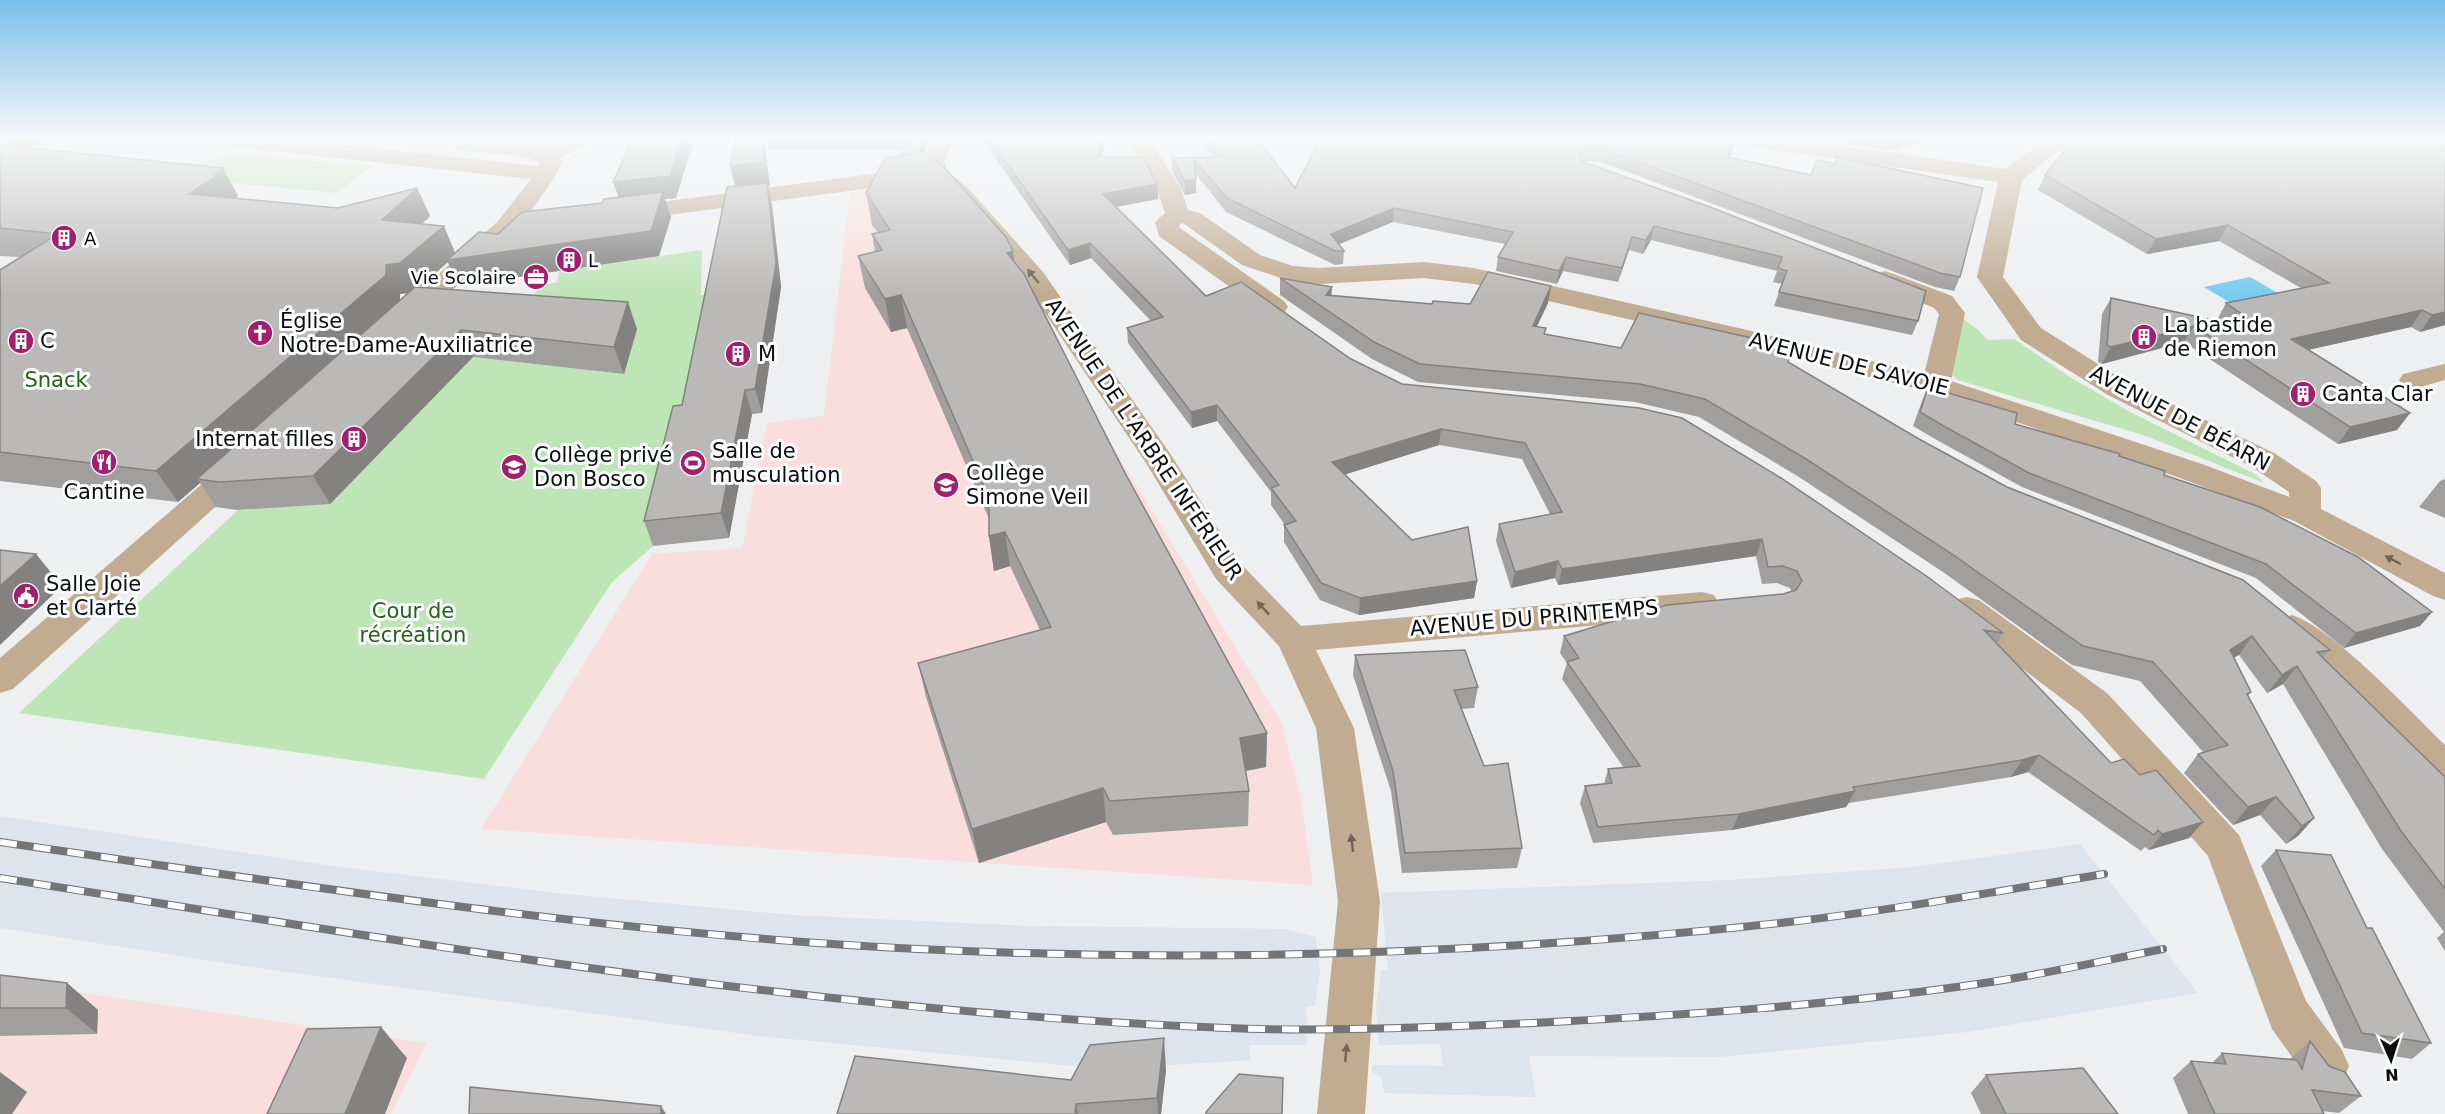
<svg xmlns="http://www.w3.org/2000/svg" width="2445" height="1114" font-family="'DejaVu Sans',sans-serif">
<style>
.built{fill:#dde4eb}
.education{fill:#f9dedb}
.green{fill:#bee5b6}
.water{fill:#79ccf0}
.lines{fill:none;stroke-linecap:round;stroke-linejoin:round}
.minor{fill:#c1ac92;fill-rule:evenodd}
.major{fill:#987342;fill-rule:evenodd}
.rail-casing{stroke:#737576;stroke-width:8}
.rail{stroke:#fbfcfe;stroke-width:6;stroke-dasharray:17;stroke-linecap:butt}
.wall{fill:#a19f9e;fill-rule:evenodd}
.shaded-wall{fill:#838281}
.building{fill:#bbb9b8;stroke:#838281;stroke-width:1.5}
.oneway{fill:#6f6456}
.labels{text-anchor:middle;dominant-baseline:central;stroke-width:6;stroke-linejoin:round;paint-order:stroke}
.far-poi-label{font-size:18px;fill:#0b0c0c;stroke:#fbfcfe;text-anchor:start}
.poi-label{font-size:21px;fill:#0b0c0c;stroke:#fbfcfe;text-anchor:start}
.street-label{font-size:21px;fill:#0b0c0c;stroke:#fbfcfe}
.park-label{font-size:21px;fill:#246216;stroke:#fbfcfe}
</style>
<rect width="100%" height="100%" fill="#edeff1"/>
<path class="built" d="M0,816L333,866L556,893L791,915L1031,926L1284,929L1316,937L1320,971L1315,1006L1306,1007L1307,1045H1249L1251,1060L1104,1069L759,1036L258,968L0,928Z
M2080,844L2198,993L1968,1032L1721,1057L1529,1056L1536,1097L1384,1093L1381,1077L1372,1072V1065L1443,1066L1440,1044L1379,1045L1376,1007L1381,970H1388L1381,893L1729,880L1914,867Z"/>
<path class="education" d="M921,182L1033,316L1282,724L1301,798L1313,885L481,829L652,554L742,548L767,423L824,416L850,192Z
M0,981L427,1043L391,1114H0Z"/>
<path class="green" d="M232,154H249L372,166L337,193L172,177L213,159Z
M702,250L701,295L716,294L653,546L612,582L484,779L19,713L238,510L330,503L473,357L624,374L531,297L545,284L556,283L560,271Z
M1963,319L1978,330L1988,340L2014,339L2070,377L2130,412L2257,475L2264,483L2146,436L1958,380L1952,375Z"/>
<path class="water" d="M2250,277L2283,296L2234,305L2204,287Z"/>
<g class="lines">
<path class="minor" d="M216,139H290L538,166V161L515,155L463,151L455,149L452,144L455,139C486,139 514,141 544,149L563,139H591L588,144L560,158L562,163C528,229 469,274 414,324L405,326L396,324L392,318L396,312L498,221L531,179L227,146L219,144Z
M933,139H955L944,160L946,170L967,187L1043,272L1171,455L1240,563L1301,626L1702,592L1714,595L1719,604L1714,613L1702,616L1316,650L1354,728L1380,901L1365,1114H1317L1338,901L1316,728L1279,646L1216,579L1146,463L1024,282L951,197L927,177L917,182L623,221L615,219L611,214L615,209L623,207L917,168L923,170L922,160Z
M1127,139H1149L1180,187L1188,210L1200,213L1260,255L1293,266L1319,268L1424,262L1474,268L1743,329L1924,374L1939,314L1934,308L1876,284L1872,279L1876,274L1885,271L1894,274L1952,296L1965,313L1951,381L2202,464L2289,497V492L2252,467L2108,395L2021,340L1977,277L1998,182L1747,146L1739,144L1736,139H1795L2006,169L2045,139H2087L2084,144L2060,149L2022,180L2003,277L2041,328L2128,383L2274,453L2316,481L2321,488V509L2445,573V600L2433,596L2294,521L2180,478L1926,391L1742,345L1474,284L1424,278L1319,284L1290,281L1242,265L1183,223L1179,225L1180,228L1284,301L1288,307L1284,313L1275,315L1266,313L1159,236L1155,222L1165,213L1156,187Z
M2445,364V380L2413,389L2403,386L2399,380L2403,374Z
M242,456L253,459L257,466L253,473L13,689L0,693V658L231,459Z
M1967,597L1979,600L2107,693L2239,835L2306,1001L2342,1050L2349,1066L2342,1082L2326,1088L2310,1082L2272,1029L2208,856L2081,713L1955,618L1950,609L1955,600Z
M2292,615C2333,628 2411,712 2445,745V784L2431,780L2331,679L2280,637L2275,628L2280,619Z"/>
<path class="major" d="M12,139H40L37,144L0,162V146Z"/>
<g class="rail-casing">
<path id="rail" d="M0,842C305,886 610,934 918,949C1209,963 1500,954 1789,922C1894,910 1999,891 2104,874
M0,878C407,942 814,1012 1227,1028C1329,1032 1431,1027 1533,1023C1686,1015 1839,1005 1991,982C2049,973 2106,960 2163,949"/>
</g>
<use href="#rail" class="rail"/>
</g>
<path class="wall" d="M640,139H694L676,198L665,199L671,217L659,256L458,286L448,262L420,287L637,329L624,374L473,357L330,504L237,510L216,507L200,483L178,502L0,481V270L20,257L0,256V145L223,168L238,196L235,198L338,208L417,188L430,216L422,224L456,253L498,234L619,198ZM408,293L400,300V294Z
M767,139H930L924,152L1014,261L1125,473L1267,733L1266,767L1245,771L1249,791L1248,826L1113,835L1106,822L979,863L926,697L918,663L1040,630L1010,566L994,571L989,536V519L907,328L891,332L865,288L858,256L875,252L872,234L878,233L872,225L866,193L901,155L904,150H769Z
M982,139H1106L1102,157L1157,184L1158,199L1116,207L1206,296L1351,359L1402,384L2003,633L1997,644L2111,763L2140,775L2203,822L2189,838L2149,850L2145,847L2141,851L2028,772L2011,777L1849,803L1846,807L1732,830L1593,843L1580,803L1585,786L1604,784L1608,769L1624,768L1562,679L1567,663L1560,653L1564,636L1783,594L1792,592L1790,588L1777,583L1762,584L1756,556L1558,585L1555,578L1511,588L1496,541L1499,524L1550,514L1522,459L1439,445L1345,474L1412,540L1477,581L1474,598L1359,615L1320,600L1284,542V525H1285L1271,505V492L1217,421L1192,428L1128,343L1127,328L1151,321L1091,258L1070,265Z
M1199,139H1257L1295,188L1320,139H1735L1729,157L1811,175L1835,163L1837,157L1960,277L1954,291L1935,287L1598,161H1582L1583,162L1918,321L1912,335L1774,306L1782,284L1773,282L1777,271L1651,240L1643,254L1629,250L1618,282L1563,271L1557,284L1496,271L1498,257L1505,244L1393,222L1339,244L1344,251L1343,264L1335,265L1226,212L1196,174V193L1185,195L1172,171V158L1213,157Z
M1835,139H1944L1886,150L1835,142Z
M2445,139V325L2420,332L2411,327L2308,350L2410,413L2397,430L2338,444L2184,342L2102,364L2098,362L2102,314L2111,298L2220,322L2217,320L2226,303L2301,288L2219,241L2147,254L2038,190L2045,175Z
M730,166L770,186L768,187L772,205L781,287L762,413L752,414L729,538L653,546L644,521L682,405L735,186Z
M1280,278L1332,287L1331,296L1432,304H1470L1551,286L1548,303L1537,326L1544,334L1621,348L1788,362L1919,439L2007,487L2330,650L2323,658L2445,777V951L2437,938L2444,932L2382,849L2283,684L2267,693L2239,655L2234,657L2251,692L2248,696L2314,818L2298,836L2286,844L2260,815L2233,825L2184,773L2198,754L2204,753L2140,681L2072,665L1943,572L1799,477L1699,417L1635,402L1418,382L1372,359L1280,295Z
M1928,387L2015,424L2119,456L2164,475L2432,612L2420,626L2344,648L2256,578L2022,487L1935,439L1913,426L1922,401Z
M2445,479V518L2419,507L2440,481Z
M1355,655L1478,687L1474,708L1461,709L1484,766L1522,848L1517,868L1402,873L1391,791L1353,675Z
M2276,850L2367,928L2431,1043L2412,1059L2344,1048L2261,866Z
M0,975L67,983L98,1010L97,1034L0,1036Z
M2310,1041L2329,1066L2361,1096L2339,1113L2322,1111L2324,1114H2188L2173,1078L2191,1061L2212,1063L2222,1053L2290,1059Z
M1166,1070L1161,1114H837L1071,1080Z
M1986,1075L2118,1114H1981L1971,1093Z"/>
<path class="shaded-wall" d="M0,139H7L0,143Z
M681,139H694L676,198L665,199L671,217L659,256L458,286L448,262L414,292L400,294V305L197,479L200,483L178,502L156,471L386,265L444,226L456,255L621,204L613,182Z
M761,139H764L770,186L768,187L772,205L781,287L762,413L755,389L737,190L730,166Z
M903,139H910L904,150Z
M924,139H930L920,159L919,150Z
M1102,139H1106L1098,172L1097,157Z
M1890,139H1944L1886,150Z
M1734,141L1731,154L1724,170L1727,157Z
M1584,148L1581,161L1579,154Z
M223,168L238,196L233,200L189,194L214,174Z
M1196,179V193L1185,195V181Z
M1157,184L1158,199L1104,209L1103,194Z
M417,188L430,216L395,249L382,220Z
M1394,208L1393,222L1330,248L1331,234Z
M2228,225L2219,241L2147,254L2156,239Z
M1654,226L1651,240L1643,254L1646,240Z
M1632,237L1629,250L1618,282L1622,268Z
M1090,243L1091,258L1070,265L1068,250Z
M1013,251L1017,283L1007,253Z
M1566,257L1563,271L1557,284L1559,271Z
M1551,286L1548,303L1529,343L1533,326Z
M1332,287L1330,304L1326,295Z
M901,295L907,328L891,332L885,299Z
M628,302L637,329L624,374L614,347Z
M2422,310L2411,327L2280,356L2291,339Z
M2445,312V325L2420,332L2432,315Z
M2194,326L2184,342L2102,364L2111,347Z
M461,330L473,357L330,504L313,476Z
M745,390L752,414L729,538L721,513Z
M1217,405V421L1192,428L1191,412Z
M2410,413L2397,430L2338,444L2350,427Z
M1441,429L1439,445L1331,479L1332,462Z
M1005,532L1010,566L994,571L989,536Z
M1762,539L1756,556L1558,585L1562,569Z
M36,554L62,586L0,645V586Z
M1558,561L1555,578L1511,588L1515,572Z
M1477,581L1474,598L1359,615L1360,598Z
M2432,612L2420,626L2344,648L2356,633Z
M2252,636L2239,655L2216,668L2230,650Z
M2297,666L2283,684L2267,693L2282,675Z
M1267,733L1266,767L1240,772V738Z
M2039,755L2028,772L2011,777L2022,760Z
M1103,788L1106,822L979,863L972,829Z
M1855,791L1846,807L1732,830L1739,814Z
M2276,797L2260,815L2233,825L2248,807Z
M2314,818L2298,836L2286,844L2302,826Z
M2203,822L2189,838L2149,850L2162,834Z
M67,983L98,1010L97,1034L66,1008Z
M381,1027L407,1058L385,1114H345Z
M1164,1038L1166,1070L1161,1114H1158L1157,1098Z
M0,1072L27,1092L12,1114H0Z
M1076,1104L1078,1114H1075Z
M661,1106L666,1114H661Z"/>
<path class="building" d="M640,139H681L670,176L613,182L632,141L639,140Z
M736,139H761L764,162L730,166Z
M909,139H924L919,150V153L901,155Z
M990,139H1102L1097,157H1143L1157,184L1103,194L1206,296L1241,282L1351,359L1402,384L1639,408L1682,418L1781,478L1925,575L2003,633L1984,630L2111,763L2124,759L2140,775L2156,770L2203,822L2162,834L2158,830L2154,835L2039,755L2022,760L1853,787L1855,791L1739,814L1598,827L1585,786L1612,783L1608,769L1640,766L1567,662L1579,658L1564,636L1667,605L1783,594L1796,590L1802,581L1797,571L1783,566L1768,567L1762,539L1562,569L1558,561L1515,572L1499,524L1562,512L1525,443L1441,429L1332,462L1412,540L1468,527L1477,581L1360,598L1321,583L1284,525L1296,521L1271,488L1279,485L1217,405L1191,412L1127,328L1163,317L1090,243L1068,250Z
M1209,139H1257L1295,188L1320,139H1735L1727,157L1811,175L1817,160L1836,164L1837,157L1983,188L1960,277L1940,273L1600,148H1584L1579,154L1583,162L1710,207L1926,291L1918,321L1779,292L1787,271L1778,268L1782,257L1654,226L1646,240L1632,237L1622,268L1566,257L1559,271L1498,257L1513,232L1394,208L1331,234L1344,251H1335L1227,198L1194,159L1196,179L1185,181L1172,158L1223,157Z
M2074,139H2445V312L2432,315L2422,310L2291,339L2410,413L2350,427L2194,326L2111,347L2107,345L2111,298L2268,332L2226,303L2329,283L2228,225L2156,239L2045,175Z
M0,145L223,168L214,174H219L189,194L338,208L417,188L382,220L444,226L400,263L386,265V275L156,471L0,452V270L58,234L0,228Z
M924,152L945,168L1006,237L1013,251L1007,253L1024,274L1125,473L1267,733L1240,738L1249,791L1110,801L1103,788L972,829L918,663L1051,627L1005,532L989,536V498L901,295L885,299L858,256L882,250L872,234L890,230L866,193L885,158Z
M767,183L776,264L755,389L745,390L721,513L644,521L673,406L682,405L727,187Z
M663,192L651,231L447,260L479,232L498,234L522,212L602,203L604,199Z
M1488,272L1551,286L1533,326L1546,328L1544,334L1621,348L1639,313L1761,340L1789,359L1788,362L1919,439L2007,487L2243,580L2330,650L2317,652L2445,777V889L2401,831L2297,666L2282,675L2252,636L2230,650L2251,692L2247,694L2314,818L2302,826L2276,797L2248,807L2198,754L2228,745L2153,662L2083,646L1952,554L1806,459L1705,399L1640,384L1420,364L1374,342L1280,278L1332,287L1326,295L1432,304L1433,301L1470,304Z
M415,287L628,302L614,347L461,330L313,476L219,482L197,479Z
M1928,387L2017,413L2015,424L2120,454L2119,456L2165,471L2164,475L2260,507L2358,557L2432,612L2356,633L2266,564L2029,473L1942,425L1920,412Z
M0,550L36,554L0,586Z
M1465,650L1478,687L1454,690L1484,766L1508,763L1522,848L1405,853L1393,771L1355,655Z
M2276,850L2331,855L2367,928H2372L2431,1043L2362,1033Z
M0,975L67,983L66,1008H0Z
M381,1027L345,1114H267L307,1029Z
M1164,1038L1157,1098L1076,1104L1075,1114H837L855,1056L1071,1080L1090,1045Z
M2310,1041L2329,1066L2345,1072L2361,1096L2312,1090L2324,1114H2215L2191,1061L2226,1064L2222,1053L2297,1060L2302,1069Z
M2083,1068L2118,1114H2006L1986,1075Z
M1239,1074L1283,1078L1282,1114H1206V1112Z
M470,1087L661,1106V1114H469Z"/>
<defs><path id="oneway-solid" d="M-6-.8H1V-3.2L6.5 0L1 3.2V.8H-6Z" transform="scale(1.5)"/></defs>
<g class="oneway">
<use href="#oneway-solid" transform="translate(1033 276) rotate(-129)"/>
<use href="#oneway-solid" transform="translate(2393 560) rotate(-152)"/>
<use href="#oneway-solid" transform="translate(1263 608) rotate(-133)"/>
<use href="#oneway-solid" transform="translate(1352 843) rotate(-97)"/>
<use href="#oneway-solid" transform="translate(1346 1053) rotate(-85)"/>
</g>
<linearGradient id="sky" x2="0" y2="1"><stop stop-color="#7bbeeb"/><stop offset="0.47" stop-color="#f7f8f9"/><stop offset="1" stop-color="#f7f8f9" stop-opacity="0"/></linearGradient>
<rect width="2445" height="295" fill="url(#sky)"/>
<defs>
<g id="building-disc" transform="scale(1.35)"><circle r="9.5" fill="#a11f6e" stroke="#fbfcfe"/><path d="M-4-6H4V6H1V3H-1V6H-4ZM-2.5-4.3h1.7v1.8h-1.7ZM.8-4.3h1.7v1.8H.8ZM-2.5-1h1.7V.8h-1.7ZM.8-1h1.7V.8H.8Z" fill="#fff"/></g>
<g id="office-disc" transform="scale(1.35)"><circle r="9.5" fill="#a11f6e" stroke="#fbfcfe"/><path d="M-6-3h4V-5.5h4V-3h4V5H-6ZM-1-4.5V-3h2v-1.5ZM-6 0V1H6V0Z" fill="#fff"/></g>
<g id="church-disc" transform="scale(1.35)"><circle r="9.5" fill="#a11f6e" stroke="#fbfcfe"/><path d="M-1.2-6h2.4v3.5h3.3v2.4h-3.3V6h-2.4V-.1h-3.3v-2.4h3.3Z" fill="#fff"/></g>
<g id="restaurant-disc" transform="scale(1.35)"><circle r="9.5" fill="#a11f6e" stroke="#fbfcfe"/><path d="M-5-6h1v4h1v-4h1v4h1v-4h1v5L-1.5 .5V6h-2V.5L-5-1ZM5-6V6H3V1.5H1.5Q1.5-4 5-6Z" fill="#fff"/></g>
<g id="stadium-disc" transform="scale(1.35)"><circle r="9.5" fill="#a11f6e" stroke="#fbfcfe"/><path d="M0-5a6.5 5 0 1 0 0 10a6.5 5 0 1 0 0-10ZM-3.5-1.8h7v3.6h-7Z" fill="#fff"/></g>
<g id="school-disc" transform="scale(1.35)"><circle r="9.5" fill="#a11f6e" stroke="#fbfcfe"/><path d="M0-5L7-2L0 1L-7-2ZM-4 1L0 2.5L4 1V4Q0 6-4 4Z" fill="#fff"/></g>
<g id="civic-disc" transform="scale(1.35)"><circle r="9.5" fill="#a11f6e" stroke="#fbfcfe"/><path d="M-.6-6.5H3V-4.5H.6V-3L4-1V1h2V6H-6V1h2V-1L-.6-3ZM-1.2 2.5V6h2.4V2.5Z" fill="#fff"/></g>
</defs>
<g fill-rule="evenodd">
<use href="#building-disc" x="64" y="238"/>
<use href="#building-disc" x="569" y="260"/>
<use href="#office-disc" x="536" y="277"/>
<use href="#church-disc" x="260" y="333"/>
<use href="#building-disc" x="2144" y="337"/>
<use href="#building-disc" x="21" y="341"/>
<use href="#building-disc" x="738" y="354"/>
<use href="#building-disc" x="2303" y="394"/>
<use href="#building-disc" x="354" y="439"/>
<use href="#restaurant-disc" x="104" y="462"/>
<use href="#stadium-disc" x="693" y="463"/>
<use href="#school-disc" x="514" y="467"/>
<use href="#school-disc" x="946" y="485"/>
<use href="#civic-disc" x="26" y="596"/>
</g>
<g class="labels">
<g class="far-poi-label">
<text x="84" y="238">A</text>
<text x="588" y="260">L</text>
<text x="516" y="277" text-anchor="end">Vie Scolaire</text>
</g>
<g class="poi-label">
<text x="280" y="321">Église<tspan x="280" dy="24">Notre-Dame-Auxiliatrice</tspan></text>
<text x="2164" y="325">La bastide<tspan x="2164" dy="24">de Riemon</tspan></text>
<text x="40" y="341">C</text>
<text x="758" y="354">M</text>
<text x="2322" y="394">Canta Clar</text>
<text x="334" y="439" text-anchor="end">Internat filles</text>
<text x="712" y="451">Salle de<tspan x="712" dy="24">musculation</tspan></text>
<text x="534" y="455">Collège privé<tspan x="534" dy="24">Don Bosco</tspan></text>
<text x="966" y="473">Collège<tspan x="966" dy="24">Simone Veil</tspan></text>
<text x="104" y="492" text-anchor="middle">Cantine</text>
<text x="46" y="584">Salle Joie<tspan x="46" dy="24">et Clarté</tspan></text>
</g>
<g class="street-label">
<text transform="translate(1849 364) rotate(14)">AVENUE DE SAVOIE</text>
<text transform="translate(2180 418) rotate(28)">AVENUE DE BÉARN</text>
<text transform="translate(1144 439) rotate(56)">AVENUE DE L'ARBRE INFÉRIEUR</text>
<text transform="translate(1534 618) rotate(-5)">AVENUE DU PRINTEMPS</text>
</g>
<g class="park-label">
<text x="56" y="380">Snack</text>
<text x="413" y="611">Cour de<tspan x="413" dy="24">récréation</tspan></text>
</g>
</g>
<g transform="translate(2391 1060) rotate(177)" stroke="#fbfcfe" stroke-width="4.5" paint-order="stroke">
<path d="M0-4.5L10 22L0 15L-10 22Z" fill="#0b0c0c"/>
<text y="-9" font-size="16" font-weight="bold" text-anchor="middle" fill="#0b0c0c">N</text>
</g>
</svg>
